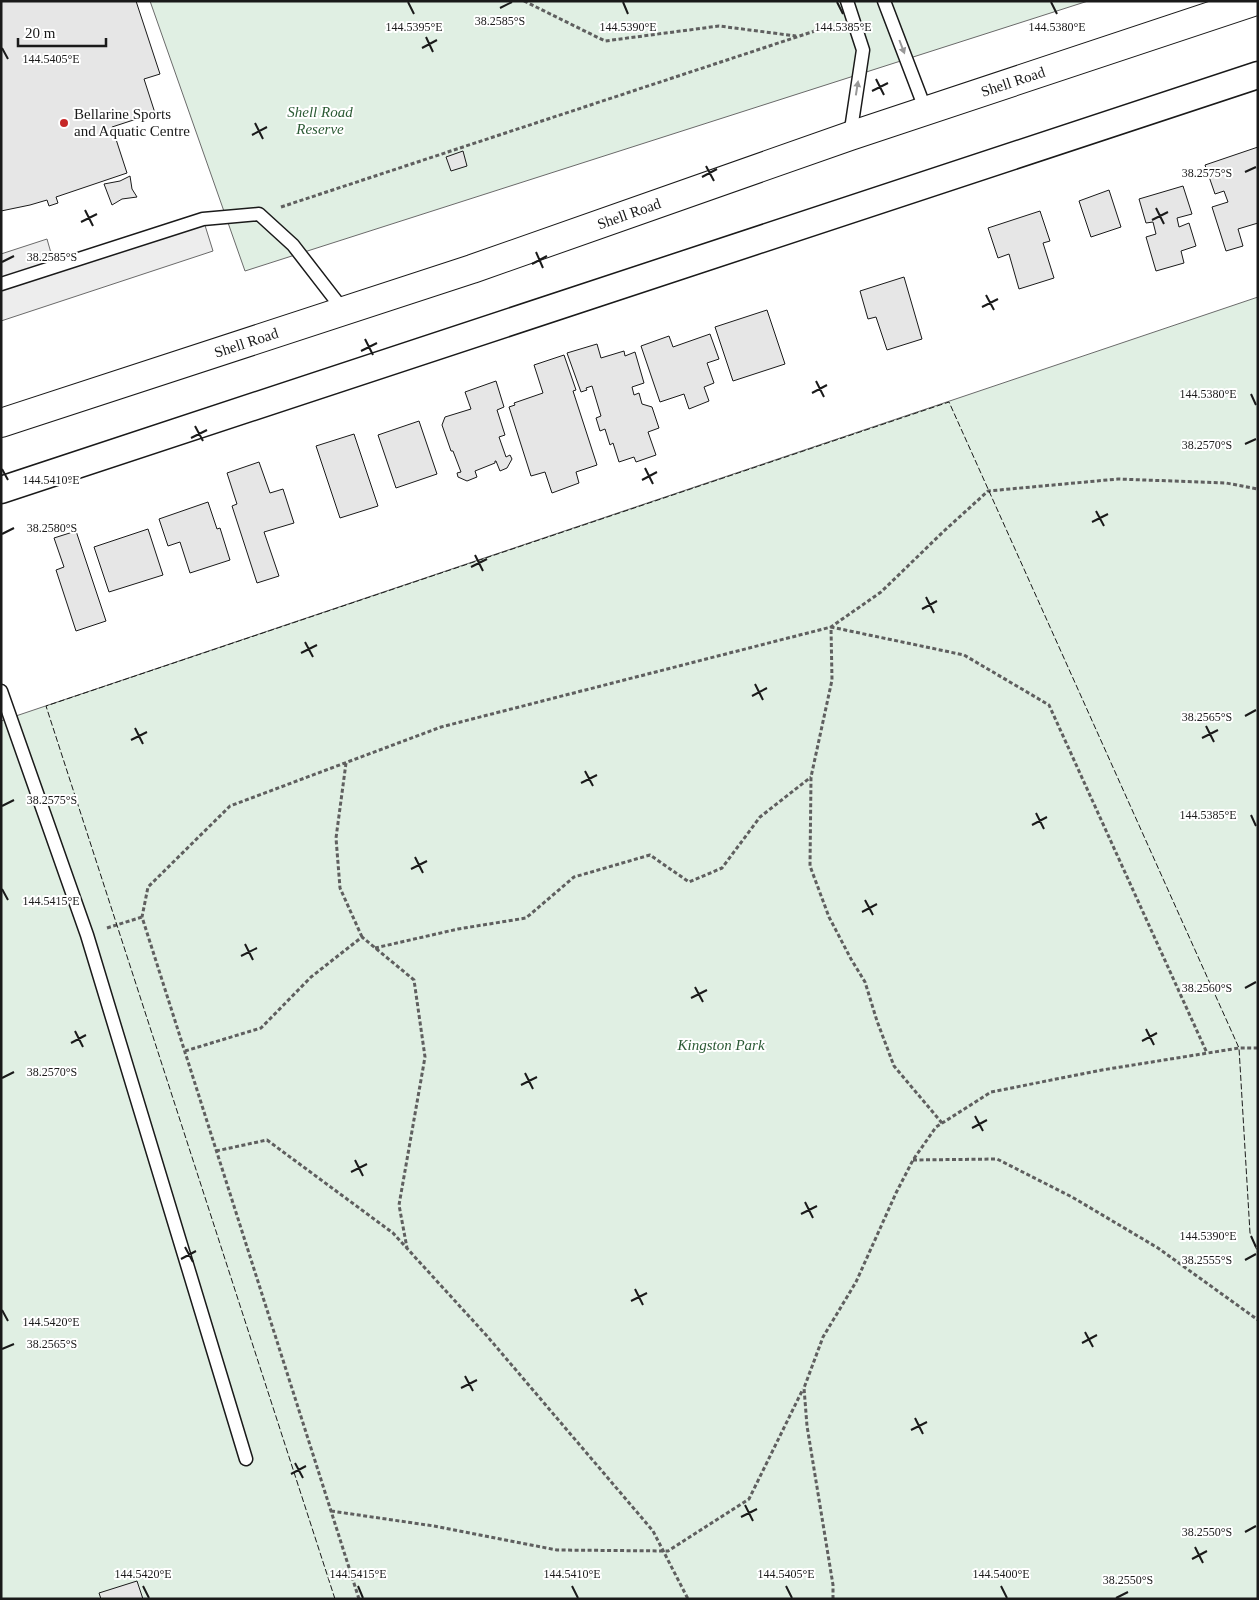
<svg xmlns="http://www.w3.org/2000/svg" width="1259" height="1600" font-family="Georgia,serif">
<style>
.green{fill:#e0efe3;stroke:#6a6a6a}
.parking{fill:#ededed;stroke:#6a6a6a}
.building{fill:#e6e6e6;stroke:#1a1a1a}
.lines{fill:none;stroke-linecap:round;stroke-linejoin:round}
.lane-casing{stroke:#1a1a1a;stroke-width:15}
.street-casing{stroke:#1a1a1a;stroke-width:29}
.secondary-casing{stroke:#1a1a1a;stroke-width:30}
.path{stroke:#5f5f5f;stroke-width:3;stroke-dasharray:4 2.5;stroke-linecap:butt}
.lane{stroke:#fff;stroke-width:12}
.street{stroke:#fff;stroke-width:26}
.secondary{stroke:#fff;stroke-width:28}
.fence{stroke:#1a1a1a;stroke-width:1;stroke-dasharray:6 2.5;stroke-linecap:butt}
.oneway{fill:#989898}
.ticks{fill:none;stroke:#1a1a1a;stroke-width:2}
.poi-dot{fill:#c62828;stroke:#fff;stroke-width:2}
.labels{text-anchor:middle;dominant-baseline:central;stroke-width:4;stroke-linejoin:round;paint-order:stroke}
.street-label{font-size:15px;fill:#1a1a1a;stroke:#fff}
.park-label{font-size:15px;font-style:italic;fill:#2b5a34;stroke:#fff}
.poi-label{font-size:15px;fill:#1a1a1a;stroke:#fff;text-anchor:start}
.ticks-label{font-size:12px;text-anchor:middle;fill:#1a1a1a;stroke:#fff;stroke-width:4;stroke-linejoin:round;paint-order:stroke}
</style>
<rect width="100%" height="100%" fill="#fff"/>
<path class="green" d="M150,1H1088L245,271Z
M1258,297V1599H1V721Z"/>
<path class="parking" d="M203,219L213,251L1,321V254L47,239L55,267Z"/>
<path class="building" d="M1,1H136L160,74L144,79L155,113L112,127L127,173L56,197L58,203L49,206L47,200L30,205L1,211Z
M1258,147V223L1238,229L1243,246L1226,251L1212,207L1228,202L1224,191L1215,194L1205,165Z
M463,151L467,166L451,171L446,157Z
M130,176L132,189L137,197L122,199L112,205L104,184L120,181Z
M1183,186L1192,214L1177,218L1179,227L1189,223L1196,246L1181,251L1184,263L1156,271L1146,237L1156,234L1153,222L1146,223L1139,199Z
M1109,190L1121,227L1091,237L1079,201Z
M1040,211L1050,241L1043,243L1054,278L1019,289L1009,254L998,258L988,228Z
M904,277L922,339L887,350L876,317L868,319L860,291Z
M767,310L785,364L733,381L715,327Z
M710,334L719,359L707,363L714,383L704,387L709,401L689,409L684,394L660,402L641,346L669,336L673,347Z
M597,344L601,358L624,351L625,356L635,352L644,383L632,387L634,395L639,393L642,404L652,407L659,428L648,432L656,455L636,462L634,457L619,462L613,443L610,445L605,429L600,431L596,418L601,416L592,386L586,388L587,390L581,392L567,353Z
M564,355L576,390L573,391L597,465L576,472L579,483L552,493L545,472L531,476L509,407L515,405L514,403L543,393L534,365Z
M496,381L504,407L497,410L505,435L499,437L506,457L510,455L512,459L507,468L500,471L496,461H495V463L475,471L477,477L467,481L458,477L457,473L461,472L453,451H451L442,425L445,417L471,409L465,392Z
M419,421L437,474L396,488L378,435Z
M354,434L378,506L340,518L316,446Z
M259,462L270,493L283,489L294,523L264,532L279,576L257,583L232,506L237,504L227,473Z
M208,502L217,529L220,528L230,560L190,573L180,542L168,546L159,519Z
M148,529L163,575L109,592L94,547Z
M76,531L106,621L76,631L56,570L64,567L54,538Z
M137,1581L143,1599H101L99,1593Z"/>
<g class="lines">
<g class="lane-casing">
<path id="lane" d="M847,1L863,50L850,136
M884,1L926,111
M1,284L203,219L259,214L293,245L344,311
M1,691L87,935L246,1459"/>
</g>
<g class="street-casing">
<path id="street" d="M1,490L1258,75"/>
</g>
<g class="secondary-casing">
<g id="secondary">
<path id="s1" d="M1,423L472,269L850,136L1256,1"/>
</g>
</g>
<path class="path" d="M524,1L605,41L719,26L796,36
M281,207L833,25
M346,763L336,838L340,888L362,937
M107,928L142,917
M375,948L458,929L526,918L574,877L650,855L689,882L722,868L760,817L811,777
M185,1051L261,1028L311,977L362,937L414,980L425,1057L399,1205L407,1248
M942,1123L894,1066L877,1021L865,982L851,959L829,917L810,866L811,777L832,680L831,627L964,655L1049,705L1207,1053
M216,1151L267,1140L393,1233L487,1336L653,1531L688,1599
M913,1160L997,1159L1072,1197L1158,1248L1258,1320
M331,1511L434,1526L557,1550L668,1551L749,1499L803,1389
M359,1599L142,917L148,887L230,806L441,727L831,627L881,592L944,531L988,491L1118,479L1226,483L1258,489
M833,1599V1585L807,1426L804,1388L823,1337L856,1282L896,1193L913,1160L936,1127L991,1092L1102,1070L1239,1048H1258"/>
<use href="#lane" class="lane"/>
<use href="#street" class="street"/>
<use href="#secondary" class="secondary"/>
<path class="fence" d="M335,1599L46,706L949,402L1239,1048L1250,1233L1258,1253"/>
</g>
<defs><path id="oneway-solid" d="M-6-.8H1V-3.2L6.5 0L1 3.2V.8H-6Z" transform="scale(1.25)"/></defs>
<g class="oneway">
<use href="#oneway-solid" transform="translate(902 47) rotate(69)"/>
<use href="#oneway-solid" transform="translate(857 88) rotate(-81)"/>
</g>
<path class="ticks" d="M408,2L414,14M623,2L628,14M837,2L843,14M1051,2L1057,14M500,8L512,2M426,37L433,52M2,48L8,59M422,48L437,40M876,79L884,95M872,91L888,83M255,123L263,139M252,135L267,127M706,166L714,181M1245,172L1256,167M702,177L717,169M1156,208L1164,224M85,210L93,226M1152,220L1168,212M81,222L97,214M536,252L543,268M2,262L14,256M532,264L547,256M986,295L994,310M982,307L998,299M365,339L373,355M361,351L377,343M816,381L824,397M812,393L827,385M1251,394L1256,405M195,426L203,441M191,438L207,430M1245,444L1256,439M645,468L653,484M2,469L8,480M642,480L657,472M1096,511L1104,526M1092,522L1108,514M2,534L14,528M475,555L483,571M471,567L487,559M926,597L934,613M922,609L937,601M305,642L313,657M301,653L317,645M755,684L763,700M752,696L767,688M1245,716L1256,710M1206,726L1214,742M135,728L143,744M1202,738L1218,730M131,740L147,732M585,771L593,786M581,783L597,775M2,806L14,800M1036,813L1044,829M1251,815L1256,826M1032,825L1047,817M415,857L423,873M411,869L427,861M2,889L8,900M865,900L873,915M862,912L877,904M245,944L253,960M241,956L257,948M695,987L703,1002M1245,988L1256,982M691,998L707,990M1146,1029L1154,1045M75,1031L83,1047M1142,1041L1157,1033M71,1043L86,1035M525,1073L533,1089M2,1078L14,1072M521,1085L537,1077M975,1116L983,1131M972,1128L987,1120M355,1160L363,1176M351,1172L367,1164M805,1202L813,1218M801,1214L817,1206M1251,1236L1256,1247M185,1247L193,1262M181,1259L196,1251M1245,1260L1256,1254M635,1289L643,1305M631,1301L647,1293M2,1310L8,1321M1085,1332L1093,1347M1082,1343L1097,1335M2,1349L14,1344M465,1376L473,1391M461,1388L477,1380M915,1418L923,1434M911,1430L927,1422M295,1463L303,1478M291,1474L306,1466M745,1505L753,1521M741,1517L757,1509M1245,1532L1256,1526M1195,1547L1203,1563M1192,1559L1207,1551M143,1586L149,1598M358,1586L363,1598M572,1586L578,1598M786,1586L792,1598M1001,1586L1007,1598M1116,1598L1128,1592"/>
<circle class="poi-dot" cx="64" cy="123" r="5"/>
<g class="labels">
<g class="street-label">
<text stroke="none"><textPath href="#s1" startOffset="1068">Shell Road</textPath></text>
<text stroke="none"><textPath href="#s1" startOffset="662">Shell Road</textPath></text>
<text stroke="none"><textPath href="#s1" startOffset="258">Shell Road</textPath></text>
</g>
<g class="park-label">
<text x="320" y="112">Shell Road<tspan x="320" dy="17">Reserve</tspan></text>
<text x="721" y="1045">Kingston Park</text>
</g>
<g class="poi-label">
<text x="74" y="114">Bellarine Sports<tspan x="74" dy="17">and Aquatic Centre</tspan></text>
</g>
</g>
<g class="ticks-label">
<text x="500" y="25">38.2585°S</text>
<text x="414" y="31">144.5395°E</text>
<text x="628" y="31">144.5390°E</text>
<text x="843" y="31">144.5385°E</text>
<text x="1057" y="31">144.5380°E</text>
<text x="51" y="63">144.5405°E</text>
<text x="1207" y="177">38.2575°S</text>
<text x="52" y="261">38.2585°S</text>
<text x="1208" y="398">144.5380°E</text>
<text x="1207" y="449">38.2570°S</text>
<text x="51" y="484">144.5410°E</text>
<text x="52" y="532">38.2580°S</text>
<text x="1207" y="721">38.2565°S</text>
<text x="52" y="804">38.2575°S</text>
<text x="1208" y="819">144.5385°E</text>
<text x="51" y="905">144.5415°E</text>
<text x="1207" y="992">38.2560°S</text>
<text x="52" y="1076">38.2570°S</text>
<text x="1208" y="1240">144.5390°E</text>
<text x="1207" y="1264">38.2555°S</text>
<text x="51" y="1326">144.5420°E</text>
<text x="52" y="1348">38.2565°S</text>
<text x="1207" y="1536">38.2550°S</text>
<text x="143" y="1578">144.5420°E</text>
<text x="358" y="1578">144.5415°E</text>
<text x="572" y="1578">144.5410°E</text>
<text x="786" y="1578">144.5405°E</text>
<text x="1001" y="1578">144.5400°E</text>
<text x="1128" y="1584">38.2550°S</text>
</g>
<rect width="1259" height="1600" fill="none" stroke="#1a1a1a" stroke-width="5"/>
<path d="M18 38v8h88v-8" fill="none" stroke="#1a1a1a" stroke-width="2.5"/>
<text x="25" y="38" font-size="15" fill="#1a1a1a" stroke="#ffffff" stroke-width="4" paint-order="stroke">20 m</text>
</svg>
